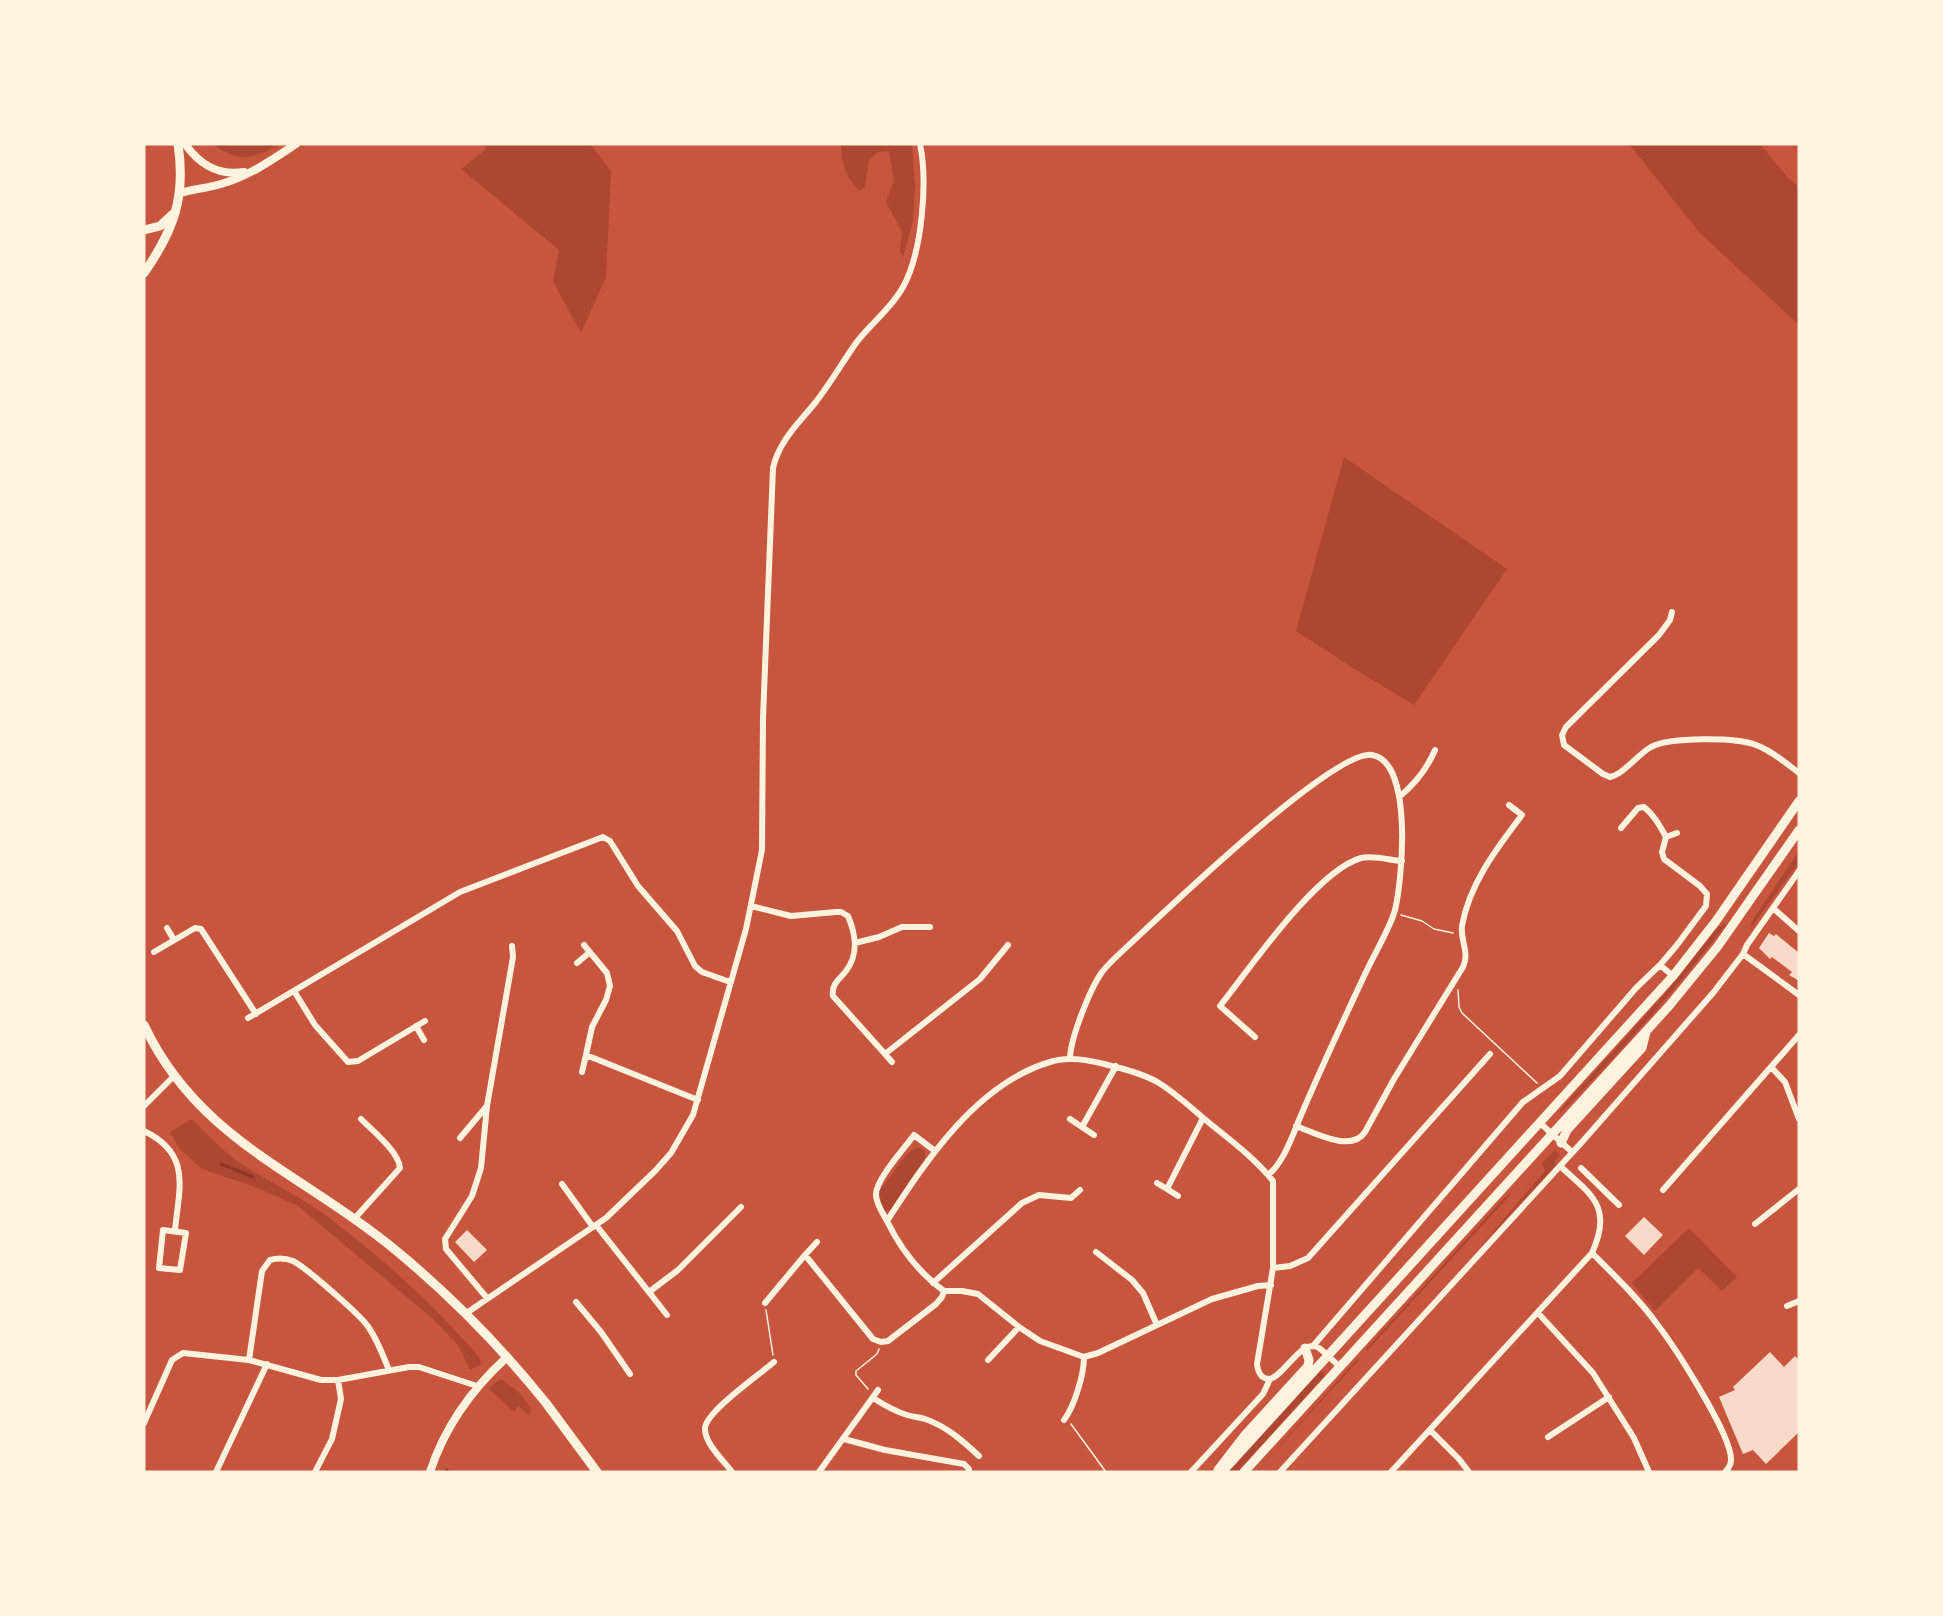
<svg xmlns="http://www.w3.org/2000/svg" width="1943" height="1616" font-family="'IBM Plex Sans',sans-serif">
<style>
.green{fill:#ae4732}
.lines{fill:none;stroke-linecap:round;stroke-linejoin:round}
.stream{stroke:#8f3625;stroke-width:3}
.building{fill:#f7dbc8}
.path{stroke:#fff3e0;stroke-width:1.5}
.minor{stroke:#fff3e0;stroke-width:6}
.tertiary{stroke:#fff3e0;stroke-width:8}
.primary{stroke:#fff3e0;stroke-width:9}
.trunk{stroke:#fff3e0;stroke-width:9}
</style>
<rect width="100%" height="100%" fill="#c8553d"/>
<path class="green" d="M213,144H281C252,158 241,165 213,144Z
M486,144H590L611,171L606,277L581,333L553,282L559,250L461,169L485,150Z
M841,144H912L915,185L913,221L903,257L900,251L902,232L886,202L894,181L889,151L878,152L869,160L865,187L859,191C846,177 841,163 841,144Z
M1629,144H1760L1787,177L1799,187V325L1699,232Z
M1344,457L1507,569L1414,705L1361,673L1296,631Z
M1799,851V862L1748,932L1752,925L1750,924Z
M1724,923L1726,925C1674,991 1619,1055 1559,1114L1560,1110L1660,999L1719,926L1721,927Z
M192,1119C208,1136 224,1152 243,1165C270,1182 299,1196 325,1215C382,1257 433,1304 479,1357L481,1364L470,1370L458,1345L432,1318L298,1206L260,1189L202,1169L179,1148L170,1132Z
M915,1148H920L925,1152V1158L891,1210L885,1211L882,1208L879,1192L906,1155Z
M1555,1150L1560,1155L1554,1162L1556,1165L1477,1250L1545,1171L1542,1163Z
M1513,1192L1367,1351L1366,1349L1504,1198Z
M1689,1228L1737,1277L1722,1291L1698,1268L1655,1311L1632,1283Z
M1358,1358L1360,1359L1266,1461Z
M1321,1370L1325,1375L1237,1472H1229Z
M501,1379L520,1393L531,1409L529,1415L518,1406L514,1412L488,1388Z"/>
<g class="lines">
<path class="stream" d="M221,1164L253,1177
M447,1472V1470"/>
</g>
<path class="building" d="M1769,933L1774,936L1776,934L1799,953V981L1789,975L1792,972L1772,957L1770,959L1759,948Z
M1644,1217L1663,1235L1644,1255L1625,1236Z
M467,1230L487,1250L474,1262L455,1242Z
M1770,1352L1784,1367L1795,1356L1799,1360V1432L1766,1464L1753,1450L1743,1454L1719,1397L1735,1390L1733,1387Z"/>
<g class="lines">
<path class="path" d="M1401,915L1422,921L1434,929L1453,933
M1458,990L1459,1007L1462,1013L1537,1083
M766,1310L773,1355
M868,1389L856,1375V1371L877,1354L879,1349
M1071,1424L1106,1472"/>
<path class="minor" d="M1672,612L1670,620L1659,635L1566,727L1562,735L1564,745L1603,774L1610,777C1624,774 1637,755 1651,747C1670,737 1736,737 1756,745C1772,751 1786,763 1799,773
M1399,797C1415,784 1427,769 1435,750
M1621,828L1638,808L1644,807C1654,815 1660,826 1666,837L1662,852L1664,859L1700,886L1707,894L1706,906L1677,945L1660,965L1673,976
M1666,837L1677,833
M751,906L791,916L836,912H841L848,916C856,935 859,954 846,971C840,979 831,984 833,996L885,1054L980,979L1008,945
M1773,908L1799,931
M167,928L174,940
M855,943L879,937L902,927H930
M584,945L607,973L610,986L606,1000L592,1027L586,1055L698,1100
M154,952L195,928L201,929L256,1014
M1743,954L1799,995
M577,963L590,952
M294,991L315,1025L348,1062L358,1061L425,1021
M248,1018L460,892L603,837L610,841L638,886L677,931L695,966L702,972L730,982
M416,1026L424,1040
M1255,1037L1220,1006C1250,968 1316,871 1361,858C1374,855 1389,860 1402,861
M885,1054L892,1062
M1070,1059C1070,1039 1090,989 1102,972C1106,967 1111,962 1115,958C1152,924 1332,749 1372,755C1414,762 1402,881 1395,910C1391,926 1374,955 1366,972C1343,1021 1320,1070 1299,1120C1292,1137 1283,1163 1268,1175
M1771,1067L1785,1082L1799,1119
M582,1072L586,1055
M144,1106L174,1076
M1070,1119L1094,1135
M1540,1123L1572,1152
M1296,1126C1315,1133 1351,1153 1365,1132L1394,1079L1463,967C1470,952 1460,941 1462,926C1469,884 1497,848 1522,815L1509,805
M1082,1127L1116,1066
M144,1131C192,1154 179,1188 175,1230
M460,1138L486,1107
M1581,1168L1619,1205
M1157,1183L1167,1189
M562,1184L593,1227
M1663,1190L1799,1035
M1178,1196L1167,1189L1203,1118
M355,1218L400,1168C399,1152 372,1130 361,1119
M887,1221C883,1213 876,1204 876,1195C875,1180 905,1148 914,1135L935,1151
M1755,1224L1799,1189
M596,1225L667,1315
M163,1230L186,1233L180,1270L159,1268Z
M1096,1252L1132,1280L1143,1293L1157,1325
M1592,1253C1614,1275 1638,1298 1657,1324C1674,1346 1732,1435 1731,1460C1731,1465 1728,1469 1725,1472
M805,1255L817,1242
M1273,1268L1290,1266L1308,1258L1490,1054
M933,1283L1022,1203L1039,1195L1071,1198L1080,1190
M944,1291C918,1272 901,1250 887,1221C926,1161 976,1084 1050,1062C1069,1056 1089,1060 1108,1065C1125,1069 1144,1074 1159,1083C1175,1093 1188,1105 1202,1117C1226,1137 1253,1156 1273,1181V1268L1257,1364C1258,1373 1261,1379 1270,1379
M944,1291H962L978,1294L1019,1327L1040,1341L1084,1357L1098,1353L1212,1299L1258,1286L1271,1285
M649,1292L678,1270L741,1207
M487,1298L446,1249L445,1239L472,1196L481,1168L487,1106L513,957L512,946
M576,1302L601,1332L630,1374
M765,1303L805,1255L873,1339L881,1342L888,1341L936,1304L942,1297L944,1291
M1787,1306L1799,1301
M1538,1313L1593,1373L1634,1438L1649,1472
M465,1314L606,1218L655,1171L671,1153L693,1115L746,929L762,850L763,718L773,468C779,441 798,424 815,403C830,384 842,363 856,343C871,323 891,309 903,287C922,253 928,182 920,144
M1313,1346L1523,1102L1560,1076L1636,988L1660,965
M249,1360L262,1271L270,1260C277,1258 285,1258 293,1261C305,1267 362,1316 369,1328C378,1341 383,1356 389,1370
M988,1360L1019,1327
M1270,1379C1285,1375 1302,1337 1319,1348C1326,1353 1333,1361 1340,1367
M873,1398C884,1405 894,1411 907,1415C913,1417 919,1417 925,1419C946,1426 963,1441 979,1456
M1064,1420C1074,1407 1084,1375 1084,1357
M144,1423L172,1360L183,1353L249,1360L321,1380H338L409,1367H419L477,1386
M1430,1430L1459,1459L1469,1472
M1548,1437L1609,1397
M844,1439L885,1450L964,1464L969,1469V1472
M216,1472L267,1364
M315,1472L332,1439L341,1399L338,1380
M732,1472C724,1461 705,1444 705,1429C704,1413 760,1374 774,1362
M819,1472L878,1390
M1191,1472L1263,1394L1270,1379
M1280,1472L1582,1142L1713,993L1743,954L1747,945L1799,871
M1391,1472L1592,1253C1613,1207 1592,1195 1560,1166"/>
<path class="tertiary" d="M185,144C200,165 218,176 244,172
M180,193C193,189 208,188 221,184C249,176 272,160 296,144
M430,1472C445,1426 471,1390 506,1358"/>
<path class="primary" d="M144,230L160,226L173,214
M144,273C174,230 186,197 178,144
M144,1025C198,1140 302,1173 393,1248C449,1294 501,1347 546,1403C563,1426 580,1449 597,1472"/>
<path class="trunk" d="M1561,1143L1567,1130L1642,1048L1646,1032
M1218,1470L1245,1435L1308,1366L1309,1360L1305,1348
M1222,1472L1673,976L1716,921L1799,801
M1244,1472L1669,1006L1718,946L1799,830"/>
</g>
<rect width="1943" height="1616" fill="none" stroke="#fff3e0" stroke-width="291"/>
</svg>
